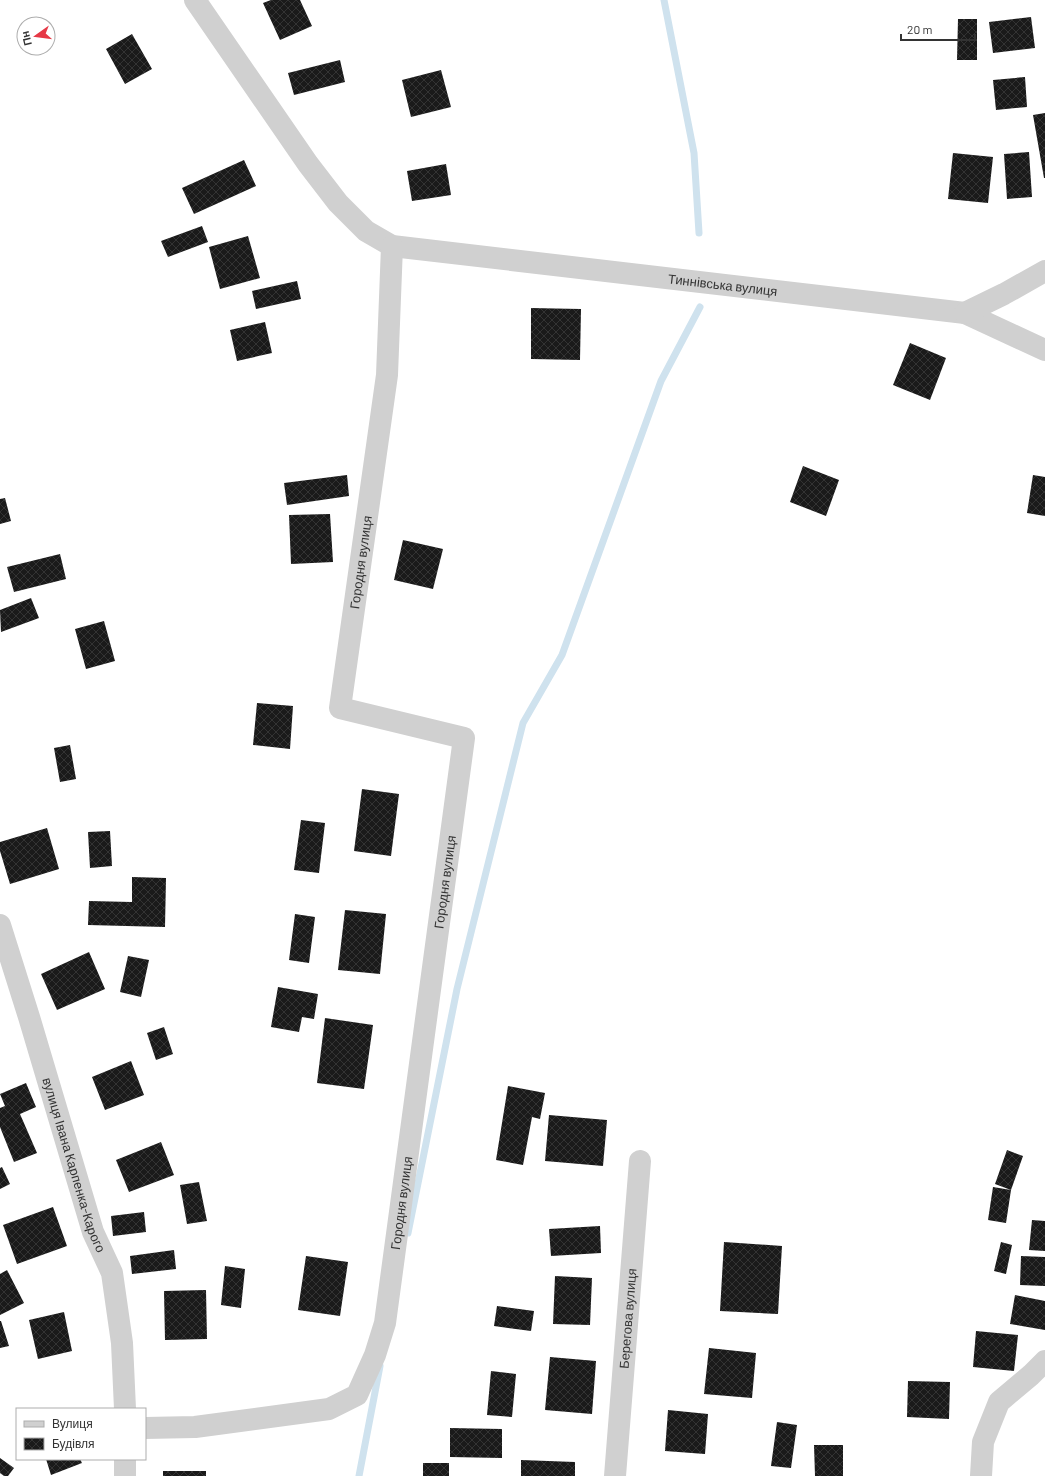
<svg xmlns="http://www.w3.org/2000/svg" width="1045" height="1476" font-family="Barlow,sans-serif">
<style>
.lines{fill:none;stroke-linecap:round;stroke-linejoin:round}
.stream{stroke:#cfe2ee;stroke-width:7}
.building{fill:url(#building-cross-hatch)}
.street{stroke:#d0d0d0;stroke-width:22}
.labels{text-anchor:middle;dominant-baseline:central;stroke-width:4;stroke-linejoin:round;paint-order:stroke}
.street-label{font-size:13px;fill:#333;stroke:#fff}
</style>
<defs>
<pattern id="building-cross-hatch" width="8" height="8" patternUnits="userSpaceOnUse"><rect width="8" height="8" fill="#1a1a1a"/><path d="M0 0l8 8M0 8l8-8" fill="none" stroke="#333"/></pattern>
</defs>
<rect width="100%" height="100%" fill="#fff"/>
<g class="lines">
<path class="stream" d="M664,0L694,153L699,233
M408,1233L457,989L523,723L562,655L661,381L700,307
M359,1476L380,1366"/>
</g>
<path class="building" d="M271,0H300L312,26L280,40L263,3Z
M1031,17L1035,48L993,53L989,22Z
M958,19H977V60H957Z
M132,34L152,69L125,84L106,49Z
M340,60L345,82L294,95L288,73Z
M441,70L451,107L411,117L402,80Z
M1025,77L1027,107L996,110L993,80Z
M1045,113V178H1044L1033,115Z
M1029,152L1032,197L1007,199L1004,154Z
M953,153L993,157L988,203L948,199Z
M244,160L256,186L194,214L182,188Z
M446,164L451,195L412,201L407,171Z
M202,226L208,242L168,257L161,241Z
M248,236L260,278L220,289L209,247Z
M297,281L301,299L256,309L252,291Z
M531,308L581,309L580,360L531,359Z
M265,322L272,353L237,361L230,330Z
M910,343L946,358L930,400L893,385Z
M803,466L839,480L826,516L790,502Z
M347,475L349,496L287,505L284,483Z
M1033,475L1045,477V516L1027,513Z
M5,498L11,521L0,524V499Z
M330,514L333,562L291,564L289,515Z
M403,540L443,549L433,589L394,580Z
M60,554L66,579L14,592L7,567Z
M31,598L39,618L1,632L0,610Z
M104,621L115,661L86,669L75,629Z
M257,703L293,706L290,749L253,745Z
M70,745L76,779L60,782L54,748Z
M362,789L399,794L391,856L354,851Z
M301,820L325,823L319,873L294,870Z
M47,828L59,869L10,884L0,851V842Z
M110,831L112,866L90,868L88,832Z
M132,877L166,878L165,927L88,925L89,901L132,902Z
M345,910L386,914L380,974L338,970Z
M295,914L315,917L309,963L289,960Z
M89,952L105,989L57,1010L41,974Z
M128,956L149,960L141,997L120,992Z
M278,987L318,994L314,1019L302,1017L299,1032L271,1027Z
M325,1018L373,1025L364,1089L317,1083Z
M164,1027L173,1054L156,1060L147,1033Z
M131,1061L144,1095L105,1110L92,1077Z
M26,1083L36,1107L20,1114L37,1153L14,1162L0,1127V1108L5,1106L0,1094Z
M508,1086L545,1093L540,1119L532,1117L523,1165L496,1160Z
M549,1115L607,1120L603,1166L545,1161Z
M161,1142L174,1175L129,1192L116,1160Z
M1007,1150L1023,1156L1011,1190L1006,1223L988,1220L993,1187L1011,1190L995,1184Z
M2,1167L10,1184L0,1189V1168Z
M199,1182L207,1221L187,1224L180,1185Z
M53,1207L67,1246L17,1264L3,1225Z
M144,1212L146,1232L113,1236L111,1216Z
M1032,1220L1045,1221V1251L1029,1250Z
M600,1226L601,1253L551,1256L549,1229Z
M724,1242L782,1246L778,1314L720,1311Z
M1001,1242L1012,1245L1006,1274L994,1271Z
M174,1250L176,1269L132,1274L130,1256Z
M306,1256L348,1262L340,1316L298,1310Z
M1021,1256L1045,1257V1286L1020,1285Z
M225,1266L245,1269L241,1308L221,1305Z
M7,1270L24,1303L0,1315V1274Z
M555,1276L592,1278L590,1325L553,1324Z
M206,1290L207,1339L165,1340L164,1291Z
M1015,1295L1045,1301V1330L1010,1324Z
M497,1306L534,1311L531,1331L494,1326Z
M64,1312L72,1351L38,1359L29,1320Z
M0,1321H1L9,1346L0,1348Z
M976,1331L1018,1335L1014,1371L973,1367Z
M709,1348L756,1353L752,1398L704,1394Z
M550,1357L596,1361L592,1414L545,1410Z
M491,1371L516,1374L512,1417L487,1415Z
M908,1381L950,1382L949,1419L907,1417Z
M668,1410L708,1414L705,1454L665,1451Z
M777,1422L797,1425L791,1468L771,1466Z
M450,1428L502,1429V1458L450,1457Z
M814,1445H843V1476H815Z
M0,1458L14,1468L8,1476H4L0,1473Z
M46,1459H80L82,1463L51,1475Z
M521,1460L575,1462V1476H521Z
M423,1463H449V1476H423Z
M163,1471H206V1476H163Z"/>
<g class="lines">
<g class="street">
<path id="s1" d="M195,0L308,164L338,203L366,231L392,246L965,313L1045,350"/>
<path d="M965,313L1004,294L1045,271"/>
<path id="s2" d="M0,925L29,1017L93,1232L112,1273L122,1343L125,1409"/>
<path id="s3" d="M145,1428L195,1427L329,1409L357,1395L375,1355L385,1323L464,738L340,708L387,375L392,246"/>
<path d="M125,1476V1459"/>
<path id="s4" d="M615,1476L640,1161"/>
<path d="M981,1476L983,1442L999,1402L1031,1375L1045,1361"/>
</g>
</g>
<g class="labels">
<g class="street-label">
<text stroke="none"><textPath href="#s1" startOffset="651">Тиннівська вулиця</textPath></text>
<text stroke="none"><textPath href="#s3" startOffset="1159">Городня вулиця</textPath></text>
<text stroke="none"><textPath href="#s3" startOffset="739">Городня вулиця</textPath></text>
<text stroke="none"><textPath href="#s2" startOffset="251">вулиця Івана Карпенка-Карого</textPath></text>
<text stroke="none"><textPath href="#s3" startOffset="415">Городня вулиця</textPath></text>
<text stroke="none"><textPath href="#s4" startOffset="158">Берегова вулиця</textPath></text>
</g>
</g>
<rect x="16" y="1408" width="130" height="52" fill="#ffffff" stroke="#adadad"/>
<rect x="24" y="1421" width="20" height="6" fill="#d0d0d0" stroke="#adadad"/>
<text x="52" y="1428" font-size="12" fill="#333333">Вулиця</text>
<rect x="24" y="1438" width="20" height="12" fill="url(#building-cross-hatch)" stroke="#adadad"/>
<text x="52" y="1448" font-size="12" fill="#333333">Будівля</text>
<g transform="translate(36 36) rotate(256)"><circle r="19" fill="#ffffff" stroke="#adadad"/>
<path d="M0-3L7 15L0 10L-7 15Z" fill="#e63946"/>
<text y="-6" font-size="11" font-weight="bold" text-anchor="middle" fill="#333333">Пн</text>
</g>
<path d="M901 34v6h74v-6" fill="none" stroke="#333333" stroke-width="2"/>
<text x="907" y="34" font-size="12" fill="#333333" stroke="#ffffff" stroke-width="3" paint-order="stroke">20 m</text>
</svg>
